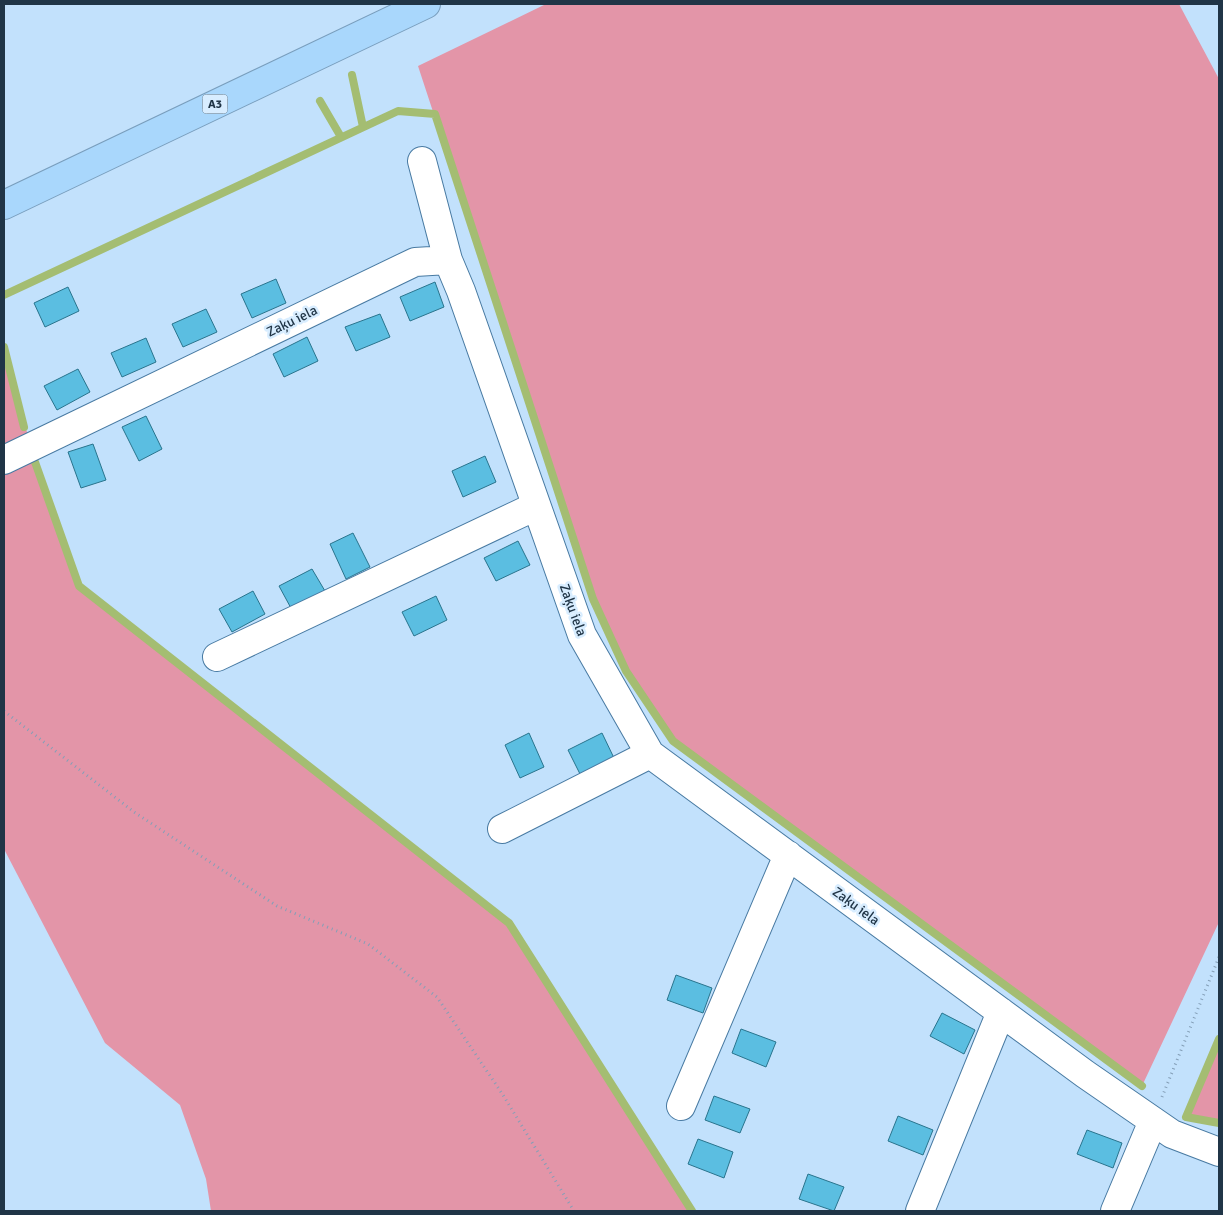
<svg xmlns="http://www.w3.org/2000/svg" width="1223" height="1215" font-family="Signika,sans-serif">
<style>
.green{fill:#e395a8}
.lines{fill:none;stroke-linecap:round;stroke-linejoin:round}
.stream{stroke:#a4bd72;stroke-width:8}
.building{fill:#5bbee1;stroke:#29748d}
.minor-casing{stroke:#487aa2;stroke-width:30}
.highway-casing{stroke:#799ebd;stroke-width:30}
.path{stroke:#849fb7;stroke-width:3;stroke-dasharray:1 4;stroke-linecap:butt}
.minor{stroke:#fff;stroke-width:28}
.highway{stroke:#a9d7fc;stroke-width:28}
.labels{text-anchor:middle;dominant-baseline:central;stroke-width:5;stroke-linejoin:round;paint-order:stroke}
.shield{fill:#d8edff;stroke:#576c7e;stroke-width:1}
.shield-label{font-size:12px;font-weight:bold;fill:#203547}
.street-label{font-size:14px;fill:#203547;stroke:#d8edff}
</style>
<rect width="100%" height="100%" fill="#c2e1fc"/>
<path class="green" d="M546,4H1179L1219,79V922L1142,1086L673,741L626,671L593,599L418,66Z
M4,347L35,462L79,586L509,923L692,1211H211L206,1179L180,1105L105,1043L4,849Z
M1219,1039V1123L1186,1117Z"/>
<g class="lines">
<path class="stream" d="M352,75L363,127
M320,101L341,137
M4,295L398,111L435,114L593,599L626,671L673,741L1142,1086
M4,347L24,427
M35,462L79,586L509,923L692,1211
M1219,1039L1186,1117L1219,1123"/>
</g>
<path class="building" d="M276,279L286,303L252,318L241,294Z
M435,282L444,307L410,321L400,297Z
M68,287L79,311L45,327L34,303Z
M206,309L217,332L183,347L172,324Z
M380,314L390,337L356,351L345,327Z
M307,337L318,361L284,377L273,354Z
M146,338L156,362L122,377L111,353Z
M78,369L90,392L57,410L44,386Z
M146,416L162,449L139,461L122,427Z
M93,444L106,480L81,488L68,452Z
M485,456L496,482L463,497L452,471Z
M353,533L370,567L346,579L330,544Z
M518,541L530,565L496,581L484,558Z
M312,569L325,591L292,610L279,586Z
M253,591L265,614L232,632L219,609Z
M436,596L447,620L414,636L402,612Z
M529,733L544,767L520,778L505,745Z
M602,733L614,758L580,774L568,750Z
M676,975L712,988L703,1013L667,1000Z
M942,1013L975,1030L964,1054L930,1036Z
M741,1029L776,1042L766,1067L732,1053Z
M714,1096L750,1109L740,1133L705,1120Z
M898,1116L933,1130L923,1155L888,1141Z
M1087,1130L1122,1143L1113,1168L1077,1154Z
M698,1139L733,1152L724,1178L688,1164Z
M808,1174L844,1187L834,1211L799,1199Z"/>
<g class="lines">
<g class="minor-casing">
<path id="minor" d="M422,161L448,260
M4,460L415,262L448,260L461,291L582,635L650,754L1085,1074L1172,1134L1219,1152
M217,657L536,506
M502,829L650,754
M681,1106L788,855
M920,1211L1001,1012
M1115,1211L1153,1121"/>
</g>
<g class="highway-casing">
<path id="highway" d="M4,205L426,4"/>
</g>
<path class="path" d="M4,711L134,812L277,906L368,944L437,997L503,1095L574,1211
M1162,1097L1219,957"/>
<use href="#minor" class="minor"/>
<use href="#highway" class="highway"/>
</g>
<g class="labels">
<rect class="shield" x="202.5" y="94.5" width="25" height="19" rx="4"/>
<g class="shield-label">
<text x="215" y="104">A3</text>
</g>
<g class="street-label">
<text transform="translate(292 321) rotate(-26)">Zaķu iela</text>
<text transform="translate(573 610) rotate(70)">Zaķu iela</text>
<text transform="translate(856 906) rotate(36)">Zaķu iela</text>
</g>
</g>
<rect width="1223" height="1215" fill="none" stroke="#203547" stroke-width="10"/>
</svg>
